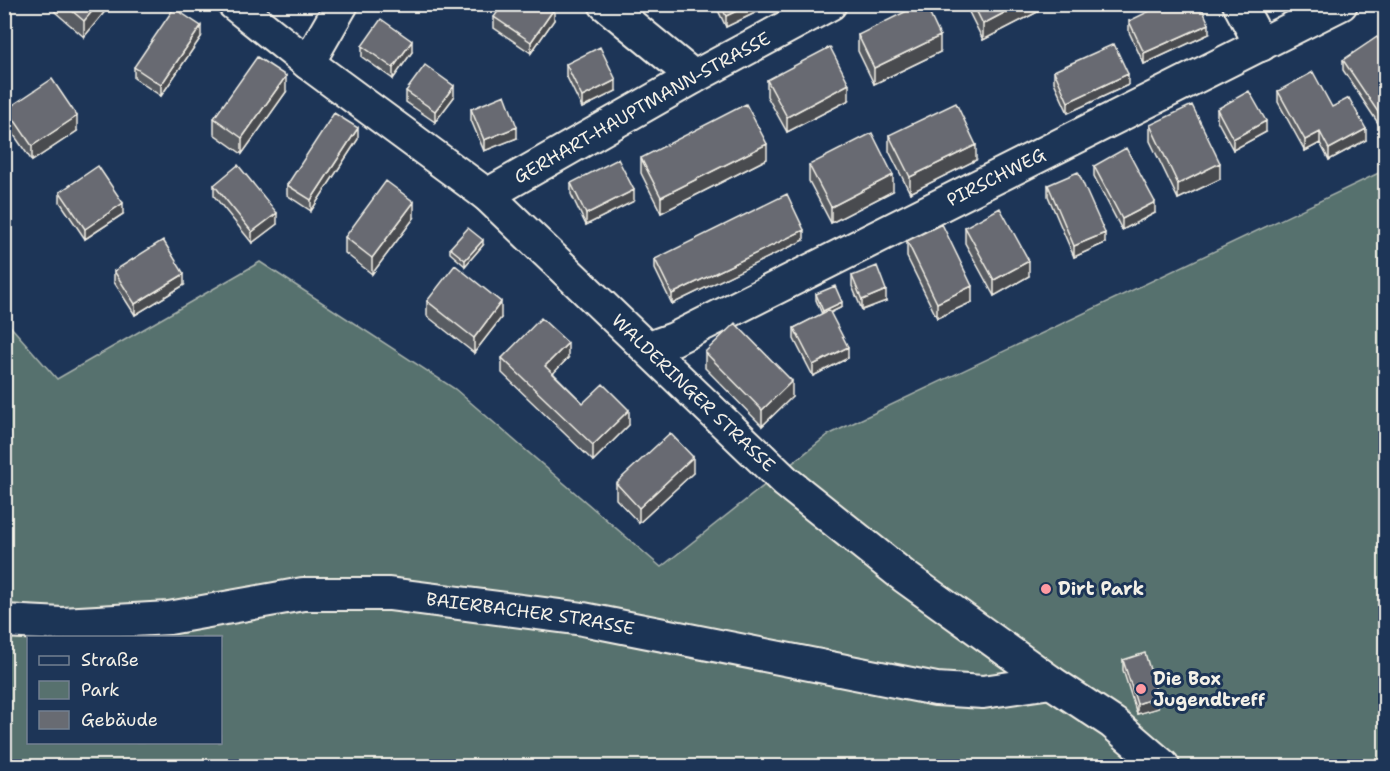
<svg xmlns="http://www.w3.org/2000/svg" width="1390" height="771" font-family="'Shantell Sans',sans-serif">
<style>
.green{fill:#57716e;stroke:#a6b1ab;stroke-width:1.5;fill-rule:evenodd}
.lines{fill:none;stroke-linecap:round;stroke-linejoin:round}
.minor-casing{stroke:#f4f1e8;stroke-width:36}
.minor{stroke:#1d3557;stroke-width:32}
.wall{fill:#595c62;stroke:#f4f1e8;stroke-width:1.5}
.shaded-wall{fill:#494b50;stroke:#f4f1e8;stroke-width:1.5}
.building{fill:#686b72;stroke:#f4f1e8;stroke-width:1.5}
.poi-dot{fill:#ff9aa2;stroke:#1d3557;stroke-width:2}
.labels{text-anchor:middle;dominant-baseline:central;stroke-width:6;stroke-linejoin:round;paint-order:stroke}
.street-label{font-size:18px;fill:#f4f1e8;stroke:#1d3557}
.poi-label{font-size:18px;font-weight:bold;fill:#f4f1e8;stroke:#1d3557;text-anchor:start}
</style>
<rect width="100%" height="100%" fill="#1d3557"/>
<filter id="ink" filterUnits="userSpaceOnUse"><feTurbulence type="fractalNoise" baseFrequency=".0167" numOctaves="2"/><feDisplacementMap in="SourceGraphic" scale="12" xChannelSelector="R" yChannelSelector="G"/><feConvolveMatrix kernelMatrix="1 2 1 2 8 2 1 2 1" color-interpolation-filters="sRGB"/></filter>
<g filter="url(#ink)">
<path class="green" d="M1385,170V766H5L4,319L57,379L260,262L455,389L661,567L828,435ZM28,638H220V742H28Z"/>
<g class="lines">
<g class="minor-casing">
<g id="minor">
<path id="s1" d="M234,4L308,63L487,195L786,482L905,577L1051,682L1113,723L1163,766"/>
<path d="M605,4L694,77"/>
<path d="M1239,4L1261,45"/>
<path d="M308,63L342,4"/>
<path id="s2" d="M487,195L694,77L830,4"/>
<path id="s3" d="M649,348L674,339L1341,4"/>
<path id="s4" d="M4,621L62,624L169,618L303,594H389L583,619L936,689L983,692L1051,682"/>
</g>
</g>
<use href="#minor" class="minor"/>
</g>
<path class="wall" d="M55,4H111L84,37L55,12Z
M715,4H761V10L726,27Z
M966,4H1049V6L983,40L966,6Z
M494,17L554,20L531,53L494,28Z
M1129,21L1209,34L1144,64L1129,32Z
M858,35L940,52L874,84L858,51Z
M201,37L161,96L134,78V67Z
M362,46L412,52L393,79L362,57Z
M1386,50V123L1380,126L1343,70V60Z
M566,64L616,91L582,108L566,75Z
M1054,71L1128,85L1068,113L1054,82Z
M767,80L849,100L787,132L767,96Z
M406,91L454,97L435,122L406,102Z
M1278,91L1332,107L1366,140L1329,160L1320,143L1305,151L1278,102Z
M286,92L242,154L214,134V118Z
M7,109L77,131L32,161L7,125Z
M471,109L517,138L484,151L471,120Z
M1217,109L1266,132L1233,150L1217,120Z
M1150,125L1220,179L1178,199L1150,141Z
M889,135L976,160L910,193L889,151Z
M358,139L311,211L287,195V185Z
M641,158L767,159L661,213L641,173Z
M809,165L893,191L831,223L809,181Z
M1094,166L1155,213L1122,230L1094,176Z
M571,183L634,201L586,225L571,194Z
M214,185L277,224L252,243L214,196Z
M1048,185L1105,243L1074,257L1048,196Z
M60,192L123,214L85,239L60,202Z
M414,218L372,274L345,253V237Z
M965,227L1029,276L994,296L965,243Z
M804,240L672,304L655,269V259Z
M907,241L972,302L937,318L907,257Z
M483,245L465,266L450,253V248Z
M114,271L184,285L135,315L114,282Z
M852,276L886,301L862,310L852,286Z
M816,294L842,307L830,313L848,358L813,376L794,339V328L822,314L816,300Z
M427,301L501,318L474,353L427,316Z
M705,352L792,397L762,426L705,368Z
M502,358H568L553,373L583,403L629,425L593,461L502,373Z
M693,473L639,523L616,499V483Z
M1123,660L1158,708L1137,714L1123,670Z"/>
<path class="shaded-wall" d="M98,4H111L84,37V21Z
M751,4H761V10L726,27V16Z
M1021,4H1049V6L983,40V24Z
M554,9V20L531,53V42Z
M1209,24V34L1144,64V53Z
M201,26V37L161,96V85Z
M940,36V52L874,84V68Z
M412,41V52L393,79V68Z
M1128,74V85L1068,113V102Z
M286,76V92L242,154V138Z
M616,80V91L582,108V97Z
M849,84V100L787,132V117Z
M454,86V97L435,122V111Z
M1386,112V123L1380,126V115Z
M77,116V131L32,161V146Z
M1266,121V132L1233,150V139Z
M517,127V138L484,151V140Z
M358,128V139L311,211V200Z
M1366,129V140L1329,160V149Z
M1320,132V143L1305,151V140Z
M767,144V159L661,213V197Z
M976,145V160L910,193V177Z
M1220,163V179L1178,199V184Z
M893,175V191L831,223V207Z
M634,190V201L586,225V214Z
M414,202V218L372,274V258Z
M1155,202V213L1122,230V219Z
M123,203V214L85,239V229Z
M277,213V224L252,243V232Z
M804,230V240L672,304V294Z
M1105,233V243L1074,257V246Z
M483,240V245L465,266V260Z
M1029,261V276L994,296V280Z
M184,274V285L135,315V304Z
M972,286V302L937,318V303Z
M886,290V301L862,310V300Z
M501,302V318L474,353V338Z
M842,302V307L823,316V311Z
M568,343V358L545,382V366Z
M848,347V358L813,376V365Z
M792,381V397L762,426V410Z
M629,410V425L593,461V445Z
M693,457V473L639,523V508Z
M1158,697V708L1137,714V704Z"/>
<path class="building" d="M64,4H98L84,21Z
M503,4H547L554,9L531,42L494,17Z
M720,4H751L726,16Z
M921,4H925L940,36L874,68L858,35Z
M973,4H1021L983,24Z
M1164,4H1200L1209,24L1144,53L1129,21Z
M174,8L201,26L161,85L134,67Z
M381,19L412,41L393,68L362,46Z
M1377,37L1386,50V112L1380,115L1343,60Z
M1114,44L1128,74L1068,102L1054,71Z
M600,47L616,80L582,97L566,64Z
M830,47L849,84L787,117L767,80Z
M257,57L286,76L242,138L214,118Z
M425,65L454,86L435,111L406,91Z
M1313,72L1332,107L1349,98L1366,129L1329,149L1320,132L1305,140L1278,91Z
M52,79L77,116L32,146L7,109Z
M1249,91L1266,121L1233,139L1217,109Z
M505,95L517,127L484,140L471,109Z
M956,103L976,145L910,177L889,135Z
M746,104L767,144L661,197L641,158Z
M1192,105L1220,163L1178,184L1150,125Z
M334,113L358,128L311,200L287,185Z
M872,133L893,175L831,207L809,165Z
M1126,148L1155,202L1122,219L1094,166Z
M618,159L634,190L586,214L571,183Z
M238,165L277,213L252,232L214,185Z
M98,166L123,203L85,229L60,192Z
M1078,172L1105,233L1074,246L1048,185Z
M386,181L414,202L372,258L345,237Z
M787,194L804,230L672,294L655,259Z
M1000,208L1029,261L994,280L965,227Z
M942,224L972,286L937,303L907,241Z
M468,228L483,240L465,260L450,248Z
M163,240L184,274L135,304L114,271Z
M455,265L501,302L474,338L427,301Z
M877,266L886,290L862,300L852,276Z
M835,286L842,302L823,311L816,294Z
M829,310L848,347L813,365L794,328Z
M541,318L568,343L545,366L583,403L603,384L629,410L593,445L502,358Z
M735,323L792,381L762,410L705,352Z
M670,433L693,457L639,508L616,483Z
M1145,653L1158,697L1137,704L1123,660Z"/>
</g>
<g class="poi-dot">
<circle cx="1046" cy="589" r="6"/>
<circle cx="1141" cy="689" r="6"/>
</g>
<g class="labels">
<g class="street-label">
<text stroke="none"><textPath href="#s2" startOffset="178">GERHART-HAUPTMANN-STRASSE</textPath></text>
<text stroke="none"><textPath href="#s3" startOffset="387">PIRSCHWEG</textPath></text>
<text stroke="none"><textPath href="#s1" startOffset="603">WALDERINGER STRASSE</textPath></text>
<text stroke="none"><textPath href="#s4" startOffset="530">BAIERBACHER STRASSE</textPath></text>
</g>
<g class="poi-label">
<text x="1058" y="589">Dirt Park</text>
<text x="1153" y="679">Die Box<tspan x="1153" dy="21">Jugendtreff</tspan></text>
</g>
</g>
<rect width="1390" height="771" fill="none" stroke="#1d3557" stroke-width="24"/>
<rect x="12" y="12" width="1366" height="747" fill="none" stroke="#f4f1e8" stroke-width="2" filter="url(#ink)"/>
<rect x="27" y="636" width="195" height="108" fill="#1d3557" stroke="#738091" stroke-width="1.5"/>
<rect x="39" y="656" width="30" height="9" fill="#1d3557" stroke="#738091" stroke-width="1.5"/>
<text x="81" y="666" font-size="18" fill="#f4f1e8">Straße</text>
<rect x="39" y="681" width="30" height="18" fill="#57716e" stroke="#738091" stroke-width="1.5"/>
<text x="81" y="696" font-size="18" fill="#f4f1e8">Park</text>
<rect x="39" y="711" width="30" height="18" fill="#686b72" stroke="#738091" stroke-width="1.5"/>
<text x="81" y="726" font-size="18" fill="#f4f1e8">Gebäude</text>
</svg>
